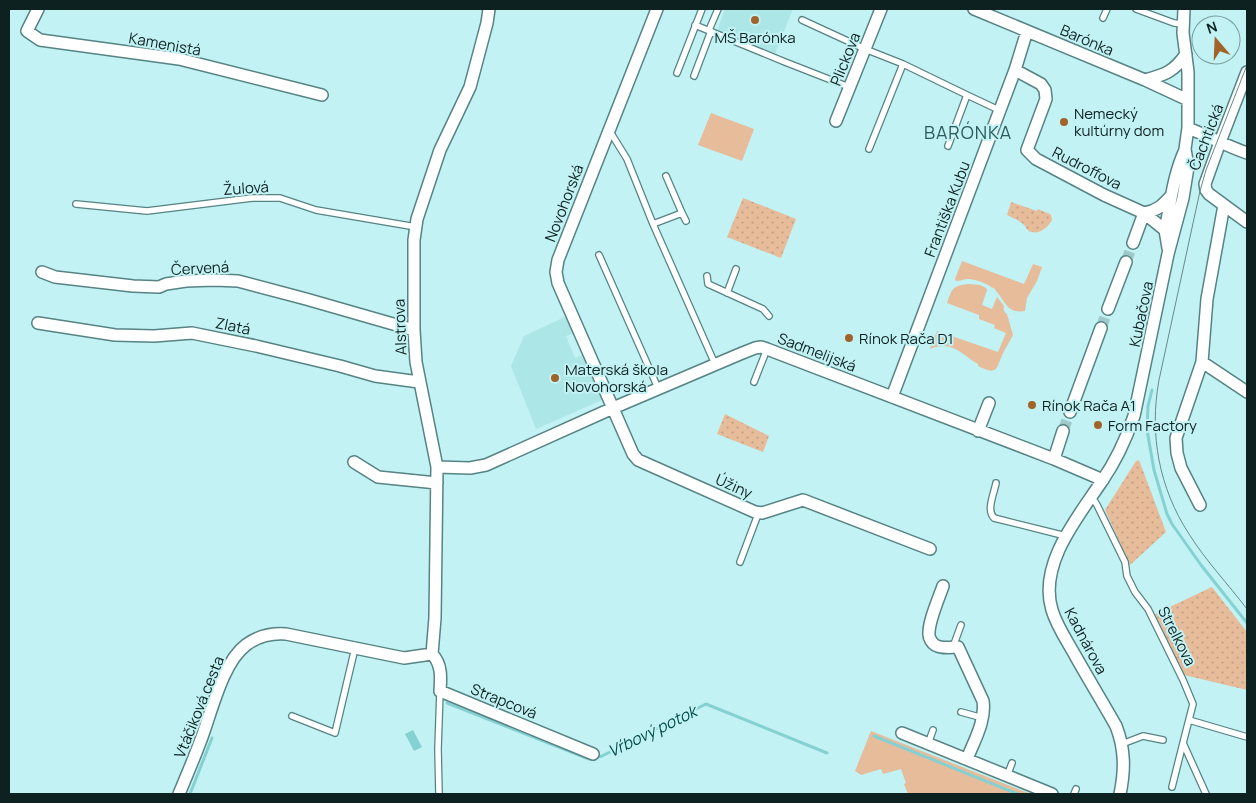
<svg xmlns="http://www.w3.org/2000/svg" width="1256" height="803" font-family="Manrope,sans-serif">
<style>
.built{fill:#ace6e6}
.grass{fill:#e6bc9b}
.park{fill:url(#park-dots)}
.water{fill:#85d1d2}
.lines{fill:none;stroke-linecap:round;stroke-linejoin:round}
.stream{stroke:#85d1d2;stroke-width:3}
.minor-tunnel{stroke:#9ec8c9;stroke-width:11;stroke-dasharray:11 5.5;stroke-linecap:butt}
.service-casing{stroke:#568383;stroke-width:8}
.minor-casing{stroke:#568383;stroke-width:14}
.service{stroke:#fff;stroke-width:5.5}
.minor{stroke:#fff;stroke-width:11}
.tram{stroke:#688a8a;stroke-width:1}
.poi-dot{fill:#a16329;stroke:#c2f2f3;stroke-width:2}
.labels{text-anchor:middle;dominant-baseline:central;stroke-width:4;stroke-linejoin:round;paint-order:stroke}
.poi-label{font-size:15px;fill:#0e2121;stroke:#c2f2f3;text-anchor:start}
.street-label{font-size:15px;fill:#0e2121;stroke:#c2f2f3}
.water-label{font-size:16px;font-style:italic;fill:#004a4b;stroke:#c2f2f3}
.quarter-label{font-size:18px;letter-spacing:1px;fill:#2d595a;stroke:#c2f2f3}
</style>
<defs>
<pattern id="park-dots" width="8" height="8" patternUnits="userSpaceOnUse" patternTransform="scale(1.25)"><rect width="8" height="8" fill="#e6bc9b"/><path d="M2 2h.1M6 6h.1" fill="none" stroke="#c4a185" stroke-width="1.8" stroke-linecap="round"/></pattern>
</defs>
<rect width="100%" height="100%" fill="#c2f2f3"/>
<path class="built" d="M725,9H793L775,54L717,31Z
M567,316L574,333L566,336L575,358L583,355L602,400L536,429L511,366L524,336Z"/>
<path class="grass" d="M711,113L754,129L742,161L698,145Z
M962,261L1024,284L1033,264L1042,267L1037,281L1027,298L1025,311C1007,314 1006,302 996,291L995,289C989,285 976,279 968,279C964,279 961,281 956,281L955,279Z
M968,284L980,285L986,288L987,290L982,305L992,309L997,297L1004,306C1003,310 1004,312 1007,314L1013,335C1010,341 1006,347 1003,353C996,369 998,376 978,366V364C960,354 953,340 930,349L937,331L998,352L1006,333L994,328L995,325L979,319V315L947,303C952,289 952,286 968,284Z
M871,731L1023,791L1031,794H908L904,784L906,783L901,769L883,774L881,769L861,775L855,771Z"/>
<path class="park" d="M743,198L796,219L781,258L727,237Z
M1011,202L1037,211L1038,209L1050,214L1051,215L1052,220C1048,227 1039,236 1029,231C1027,230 1026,227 1024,225C1019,220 1013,218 1007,215Z
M725,414L769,436L763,452L717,434Z
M1139,460L1166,532L1130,565L1105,510L1136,461Z
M1212,587L1247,632V690L1184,675L1155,614Z"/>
<path class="water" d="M413,730L422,747L414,751L405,734Z"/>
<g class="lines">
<path class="stream" d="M1152,390L1148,406L1147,430L1154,470L1167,514L1172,524L1201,565L1247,623
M447,703L589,759L602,756L706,704L827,753
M874,736L1018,794
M190,794L212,738"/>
<path class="minor-tunnel" d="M1126,262L1133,243
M1101,328L1108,309
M1063,431L1070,412"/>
<g class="service-casing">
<path id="service" d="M1136,9L1174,23L1183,24
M1103,18L1107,9
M802,20L865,49L903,64L869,149
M695,25L785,62L849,87
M709,30L718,9
M903,64L967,95L948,146
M677,73L702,9
M694,76L711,31
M967,95L1001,111
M609,130L627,159L653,224L715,364
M76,204L147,211L252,198H280L316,210L416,227
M682,213L686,221
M653,224L682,213L666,176
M599,255L658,388
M707,276L708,284L763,309L769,316
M727,293L736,269
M754,382L767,349
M996,483C994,494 986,510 994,518L1066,536
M1092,497L1097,505L1125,562L1127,576L1135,592L1148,609L1183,680L1193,704L1183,743L1206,794
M740,562L757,517L755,512
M953,647L961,625
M961,712L983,718
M292,716L335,733L355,648
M1189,720L1247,737
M928,744L933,730
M1122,744L1143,736L1163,740
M1007,776L1012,763
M1172,787L1183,743
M439,794L438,749L440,691
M1074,794L1076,789"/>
</g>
<g class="minor-casing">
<path id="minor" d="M38,9L27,31L40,40L179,59L322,95
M657,9L558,260L556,272L558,283L633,454L638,460L755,512L762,513L803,500L930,549
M974,9L1145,80L1188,100
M1015,70L1041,84L1045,90L1046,99L1027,150L1036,159L1104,195L1144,213L1165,230L1168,248
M1247,72L1220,142L1205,184L1206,190L1209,194L1247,222
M1145,80C1164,75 1174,72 1186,54
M836,121L881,9
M1188,128C1208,136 1227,146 1247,153
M1144,213C1157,211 1163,205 1171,196
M1165,230C1171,202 1173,176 1185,150
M1133,243L1144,213
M42,272L55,277L133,286L159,287L166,284L186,281L214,280L238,281L306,299L414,330
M1108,309L1126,262
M38,323L115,335L154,336L192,333L256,346L340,366L375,376L419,382
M1202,362L1247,392
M892,397L1015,70L1027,31
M1070,412L1101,328
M978,431L989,403
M1054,459L1063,431
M354,462L378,477L437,483
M437,467L470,468L486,465L613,408L740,354L755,348L761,347L767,349L1054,459L1103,480
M1200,505L1181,468L1177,453L1176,438L1202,362L1207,299L1224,205
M943,586C939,598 928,622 929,635C929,638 932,643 935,645C941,649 951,647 958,647L983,701C986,721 974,741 967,759
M432,654L435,618L437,467L416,362L414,330V240L417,219L440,150L470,87L487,23L489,9
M432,654C442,664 441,678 440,691L593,754
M902,733L1052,794
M179,794C187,775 195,756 202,737C212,710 223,662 246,645C258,636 272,633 286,634L404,658L432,654
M1120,794C1125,770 1125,749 1116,726C1103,703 1089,680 1076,657C1068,642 1057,627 1052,610C1038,564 1078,517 1102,481C1116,461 1126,439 1134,416L1168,254L1183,198L1188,167L1185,149L1188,128V72L1183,33L1184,9"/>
</g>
<use href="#service" class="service"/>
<use href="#minor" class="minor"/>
<path class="tram" d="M1247,65L1206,170L1200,191L1159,380C1149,434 1159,488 1189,534C1206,561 1228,584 1247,609"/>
</g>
<g class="poi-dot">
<circle cx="755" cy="20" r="5"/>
<circle cx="1064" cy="122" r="5"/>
<circle cx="849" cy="338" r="5"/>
<circle cx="555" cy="378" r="5"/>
<circle cx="1032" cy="405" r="5"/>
<circle cx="1098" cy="425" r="5"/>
</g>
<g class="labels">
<g class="poi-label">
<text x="755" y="37" text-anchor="middle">MŠ Barónka</text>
<text x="1074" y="113">Nemecký<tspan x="1074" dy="17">kultúrny dom</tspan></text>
<text x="859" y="338">Rínok Rača D1</text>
<text x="565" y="369">Materská škola<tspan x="565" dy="17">Novohorská</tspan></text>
<text x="1042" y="405">Rínok Rača A1</text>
<text x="1108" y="425">Form Factory</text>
</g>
<g class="street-label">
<text transform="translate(1087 40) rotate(23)">Barónka</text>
<text transform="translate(165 44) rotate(10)">Kamenistá</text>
<text transform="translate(845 59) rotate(-68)">Plickova</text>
<text transform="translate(1206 137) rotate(-69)">Čachtická</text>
<text transform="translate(1087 168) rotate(27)">Rudroffova</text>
<text transform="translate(246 188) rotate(-4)">Žulová</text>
<text transform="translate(564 203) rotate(-69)">Novohorská</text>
<text transform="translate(947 209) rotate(-69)">Františka Kubu</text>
<text transform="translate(200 268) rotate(-3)">Červená</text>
<text transform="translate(1141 314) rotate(-78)">Kubačova</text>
<text transform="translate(233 326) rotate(12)">Zlatá</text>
<text transform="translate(400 327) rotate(-92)">Alstrova</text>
<text transform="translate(817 352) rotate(21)">Sadmelijská</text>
<text transform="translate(734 486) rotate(24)">Úžiny</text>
<text transform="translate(1177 636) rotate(63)">Strelkova</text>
<text transform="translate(1086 641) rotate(62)">Kadnárova</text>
<text transform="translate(504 701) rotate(22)">Strapcová</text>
<text transform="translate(199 707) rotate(-68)">Vtáčiková cesta</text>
</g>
<g class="water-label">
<text transform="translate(652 731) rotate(-26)">Vŕbový potok</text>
</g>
<g class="quarter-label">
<text x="968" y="132">BARÓNKA</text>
</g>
</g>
<rect width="1256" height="803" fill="none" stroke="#0e2121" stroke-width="20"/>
<g transform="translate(1216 40) rotate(341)"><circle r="24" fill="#c2f2f3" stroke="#7a9e9f"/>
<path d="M0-4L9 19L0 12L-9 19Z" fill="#a16329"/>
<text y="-8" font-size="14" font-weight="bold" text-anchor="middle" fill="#0e2121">N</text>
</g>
</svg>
